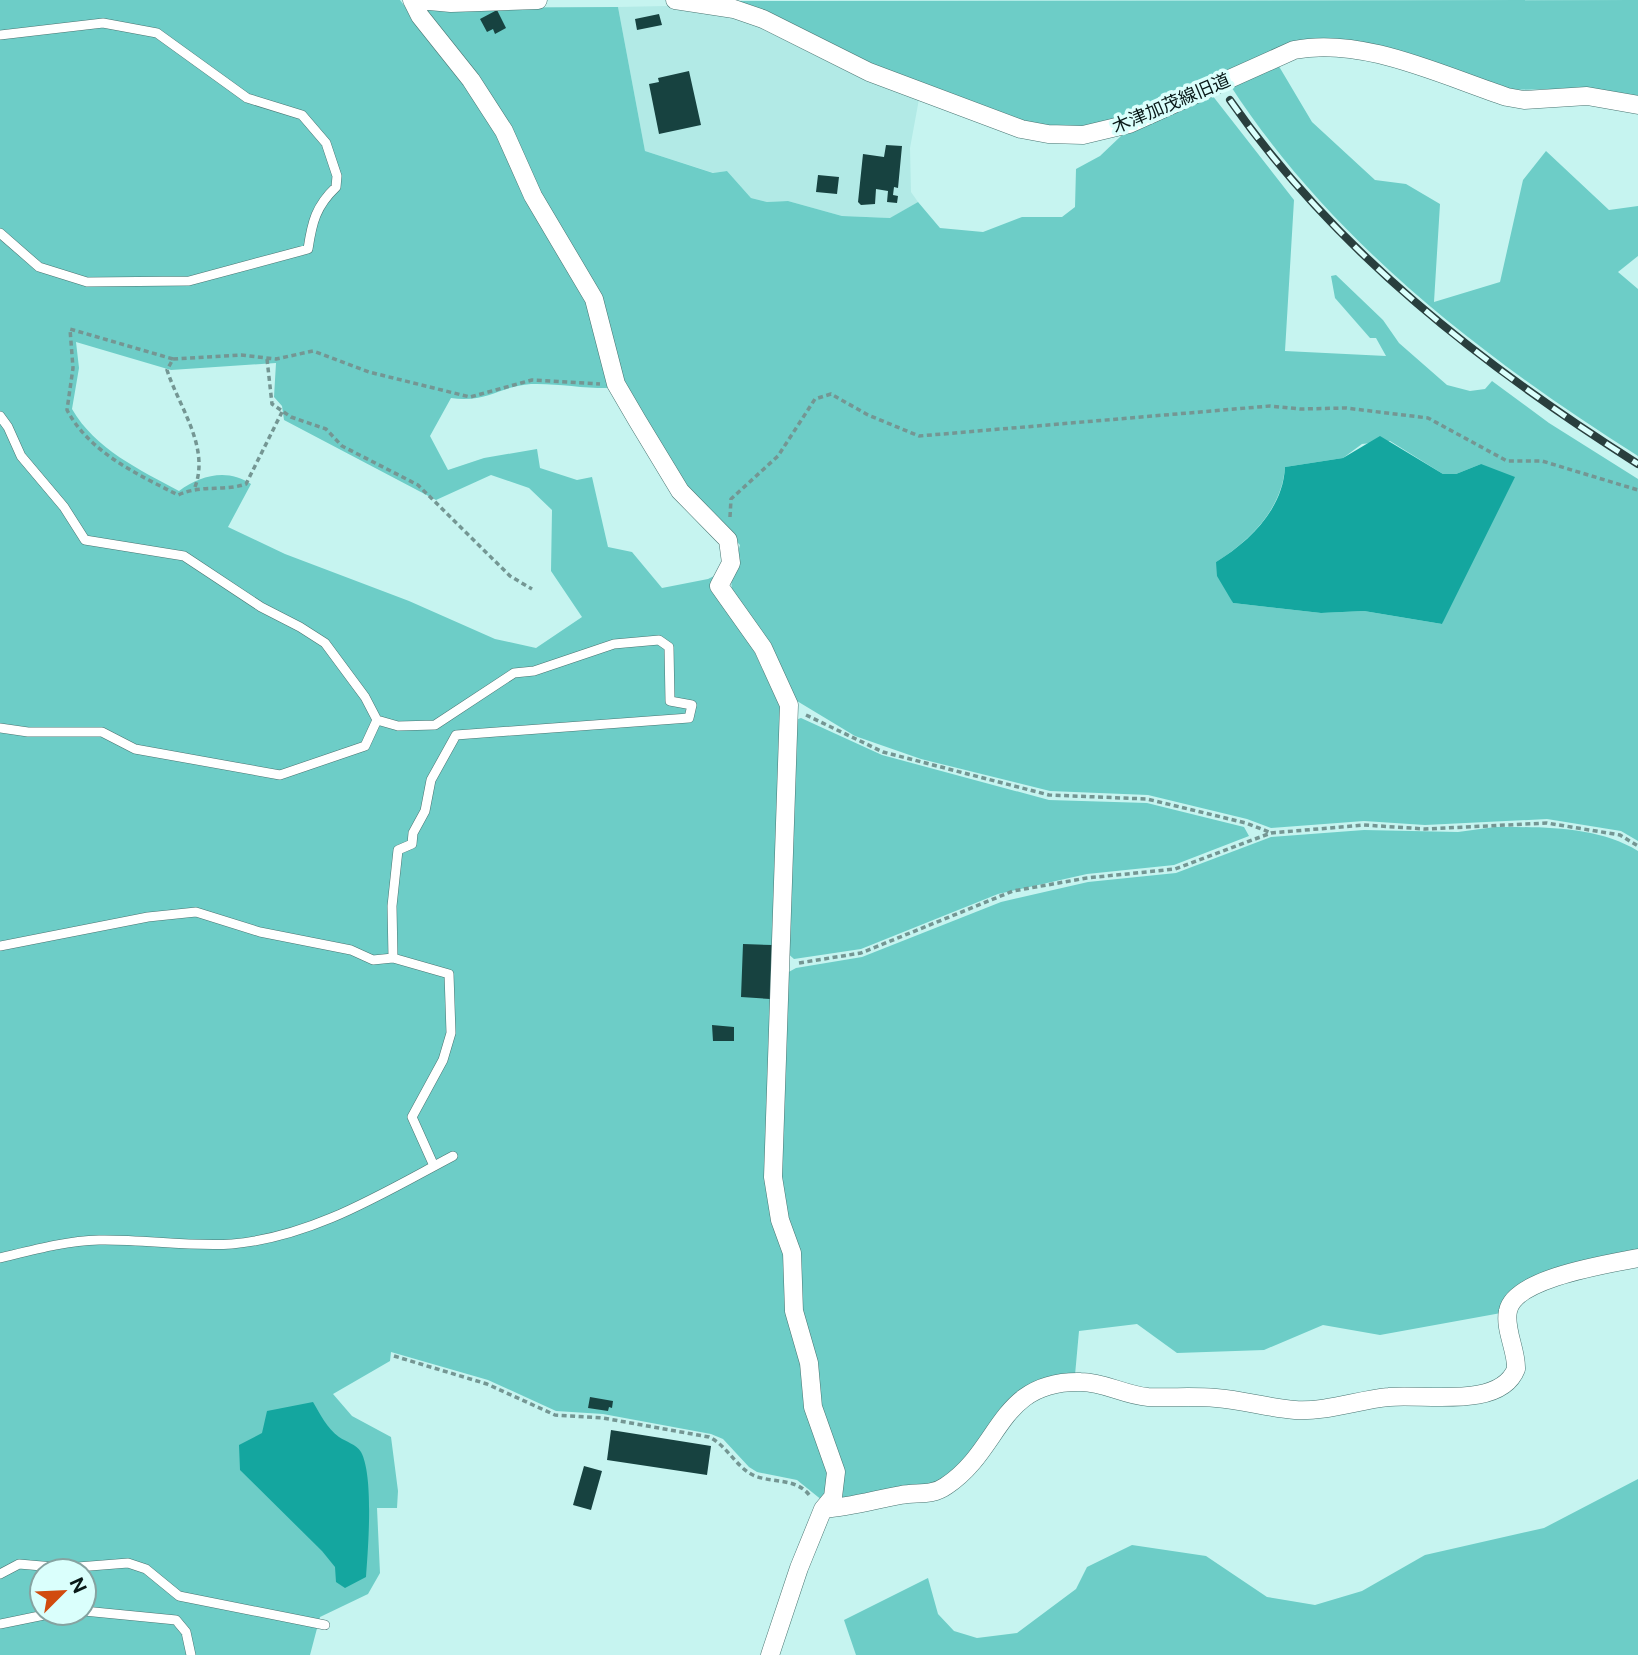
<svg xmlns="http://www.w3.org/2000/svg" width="1638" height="1655" font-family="'Public Sans','Noto Sans JP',sans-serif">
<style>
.built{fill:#b2eae6}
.green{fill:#6dcdc7;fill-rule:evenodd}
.water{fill:#14a69f}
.building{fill:#174240}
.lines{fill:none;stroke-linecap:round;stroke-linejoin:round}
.service-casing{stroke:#4a7572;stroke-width:10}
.minor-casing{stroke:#4a7572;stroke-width:19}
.path{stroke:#749693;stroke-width:3.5;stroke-dasharray:5 3.5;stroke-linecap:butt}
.service{stroke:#fff;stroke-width:9}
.minor{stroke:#fff;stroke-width:18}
.rail-casing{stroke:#293f3e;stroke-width:8}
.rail{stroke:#dafffc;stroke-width:5;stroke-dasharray:16;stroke-linecap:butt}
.labels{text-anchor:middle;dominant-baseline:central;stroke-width:7;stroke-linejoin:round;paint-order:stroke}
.street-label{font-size:18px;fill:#081918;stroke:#dafffc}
</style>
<rect width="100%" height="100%" fill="#c6f4f0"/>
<path class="built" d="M666,6L733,16L760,26L919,99L910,148L911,192L918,202L891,218L842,216L788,201L767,202L751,198L727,171L714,173L645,151L618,7Z"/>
<path class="green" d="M0,0H400L464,85L496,134L586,302L613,388C585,389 558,383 531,384C500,386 487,403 451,398L430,436L448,470L484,458L537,449L540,468L577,480L592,477L608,547L632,552L662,588L708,579L718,574L783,713L768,1178L832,1473L823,1501L797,1480L757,1472L749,1467L723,1439L711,1434L603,1414L556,1411L488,1380L391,1352L390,1361L333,1394L352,1416L391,1437L398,1491L397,1508H377L380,1573L368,1594L320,1617L310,1655H0ZM76,342L171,370L276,363L274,397L282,406L284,420L436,500L491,475L529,488L552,510L551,571L582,617L536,648L495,639L409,601L285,554L228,527L251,484C228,468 200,475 179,491C140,470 95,449 72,409L79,368ZM42,1571H84V1613H42Z
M1638,0V99L1592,88L1509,90L1324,39L1127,117L1081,128L1046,127L1019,122L903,79L755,7L731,1Z
M618,7L645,151L713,173L727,171L751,198L767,202L788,201L842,216L890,218L918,202L940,228L983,232L1022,217H1062L1075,207L1076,169L1100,156L1121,136L1212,95L1294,200L1285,351L1386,356L1376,338H1370L1335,298L1331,276L1336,275L1383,320L1399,343L1447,385L1470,391L1485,389L1492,381L1549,423L1638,479V841L1621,831L1547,819L1425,825L1364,821L1271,828L1247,819L1148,795L1050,791L921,759L855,736L797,701L732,592L731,578L740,545L683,487L623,387L601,302L421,8ZM1390,441L1443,474H1456L1481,464L1442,624L1364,611L1321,613L1233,603L1216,562C1250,541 1282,509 1285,467L1343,458L1362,444Z
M1277,63L1312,122L1375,180L1406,184L1440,204L1434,302L1500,282L1523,180L1546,151L1609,210L1638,206V256L1618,272L1638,289V456C1482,357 1331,241 1230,85Z
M801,718L882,755L1049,800L1147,803L1244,827L1249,836L1174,865L1087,874L998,894L861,949L794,959L786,952L792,721Z
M1495,827C1542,827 1597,826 1638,851V1252L1531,1279L1501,1313L1380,1335L1323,1325L1264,1350L1177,1353L1137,1324L1079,1331L1075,1375L1032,1383L1016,1393L962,1469L930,1489L838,1499L799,1310L779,1177L785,974L796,968L862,957L1001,902L1088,882L1176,873L1271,837L1364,830L1458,832Z
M1638,1479V1655H856L844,1620L928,1578L938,1614L954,1631L977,1638L1017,1633L1076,1589L1087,1567L1132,1545L1206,1556L1267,1597L1315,1605L1362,1591L1425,1555L1544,1528Z"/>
<path class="water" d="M1380,436L1443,474H1456L1481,464L1515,477L1442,624L1364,611L1321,613L1233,603L1217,576L1216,562C1250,541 1283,509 1285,467L1343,458Z
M313,1402C320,1414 327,1428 339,1437C346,1442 356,1444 361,1452C374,1476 368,1549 366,1577L345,1588L336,1582L335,1567L322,1551L240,1470L239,1445L262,1433L267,1411Z"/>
<path class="building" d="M497,10L506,28L495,34L493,29L487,32L480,19Z
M659,14L662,25L637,30L635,19Z
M689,71L701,125L659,134L649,84L659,82L658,78Z
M886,145L902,146L898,188L894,187L893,195L898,196L897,203L887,202L888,191L876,189L875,204L861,205L858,202L863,154L884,157Z
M818,175L839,177L837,194L816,192Z
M743,944L773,945L770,999L741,997Z
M712,1025L734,1027V1041H713Z
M590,1397L613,1401L612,1408L609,1407L608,1411L588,1408Z
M611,1430L711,1446L707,1475L607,1460Z
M584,1466L602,1471L591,1510L573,1505Z"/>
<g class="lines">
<g class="service-casing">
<path id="service" d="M0,35L103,23L157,33L247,98L302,115L326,143L337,176L336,187C316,206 312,222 308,249L189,281L87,282L39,267L0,233
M0,416L8,427L21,456L64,507L85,540L184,556L261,607L300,627L325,643L365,697L377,720L398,726L435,725L514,673L534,671L614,644L659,640L669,647L670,701L692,705L689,718L456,735L431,780L425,811L413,833L412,844L398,850L392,906L393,958L449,974L451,1033L443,1060L412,1117L434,1166
M0,728L28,732H102L135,749L280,775L365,746L377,720
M0,946L148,917L196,912L260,932L351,950L373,960L393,958
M0,1258C33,1250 65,1241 99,1240C143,1239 188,1247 232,1244C313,1237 383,1193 453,1156
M0,1574L19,1564L65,1568L128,1563L146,1569L179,1596L325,1625
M84,1611L176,1620L186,1632L191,1655
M0,1624L54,1613"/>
</g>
<g class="minor-casing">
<path id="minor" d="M412,0L420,16L471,80L504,131L533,196L594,299L616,384L637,420L680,491L728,540L731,563L719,586L763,648L789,705L773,1177L780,1220L792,1253L794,1311L809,1363L813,1407L836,1472L833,1497L823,1509L799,1568L770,1655
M419,0L451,3L538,0
M675,0L734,9L763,19L869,72L1021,129L1048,134L1083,135L1129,124L1294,50C1362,36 1443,76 1507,97L1524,100L1587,96L1638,105
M823,1509C852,1507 873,1500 901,1495C917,1492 932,1496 946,1486C1002,1449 998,1380 1081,1382C1104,1382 1124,1395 1148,1397C1171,1398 1193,1396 1216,1398C1243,1400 1269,1408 1295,1410C1327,1412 1357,1400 1389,1397C1422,1393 1500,1410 1516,1369C1517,1351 1504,1329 1508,1311C1514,1278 1608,1264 1638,1258"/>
</g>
<path class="path" d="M173,359L70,329L73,368L67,410C90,453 137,474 178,495C203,484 222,492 246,484L282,412
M267,359L272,404L291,417L326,429L342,446L418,485L510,576L532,589
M195,487C210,447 179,407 167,370L173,359L241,355L276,359L313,351L369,372L470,397L532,380L600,384
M730,517L731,499L778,456L815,399L831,394L868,415L919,436L1270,406L1300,409L1346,408L1428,418L1507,461H1542L1638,490
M806,715L883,752L1049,795L1147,799L1246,823L1269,832
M799,963L861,953L1013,891L1087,878L1175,869L1271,833L1364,825L1425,829L1547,823L1620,835L1638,846
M394,1356L487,1384L555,1415L603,1418L709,1437C728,1446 736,1468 755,1476C774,1483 797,1478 810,1496"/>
<use href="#service" class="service"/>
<use href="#minor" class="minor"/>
<g class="rail-casing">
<path id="rail" d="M1230,100C1336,252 1483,366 1638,464"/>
</g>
<use href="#rail" class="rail"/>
</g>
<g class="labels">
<g class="street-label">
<text transform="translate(1171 103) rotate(-23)">木津加茂線旧道</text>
</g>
</g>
<g transform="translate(63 1592) rotate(66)"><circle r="33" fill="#dafffc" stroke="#86a3a1" stroke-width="2"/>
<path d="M0-5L12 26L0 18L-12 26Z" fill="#d14b0e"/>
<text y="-10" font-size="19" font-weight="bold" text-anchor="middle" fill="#081918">N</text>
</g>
</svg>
